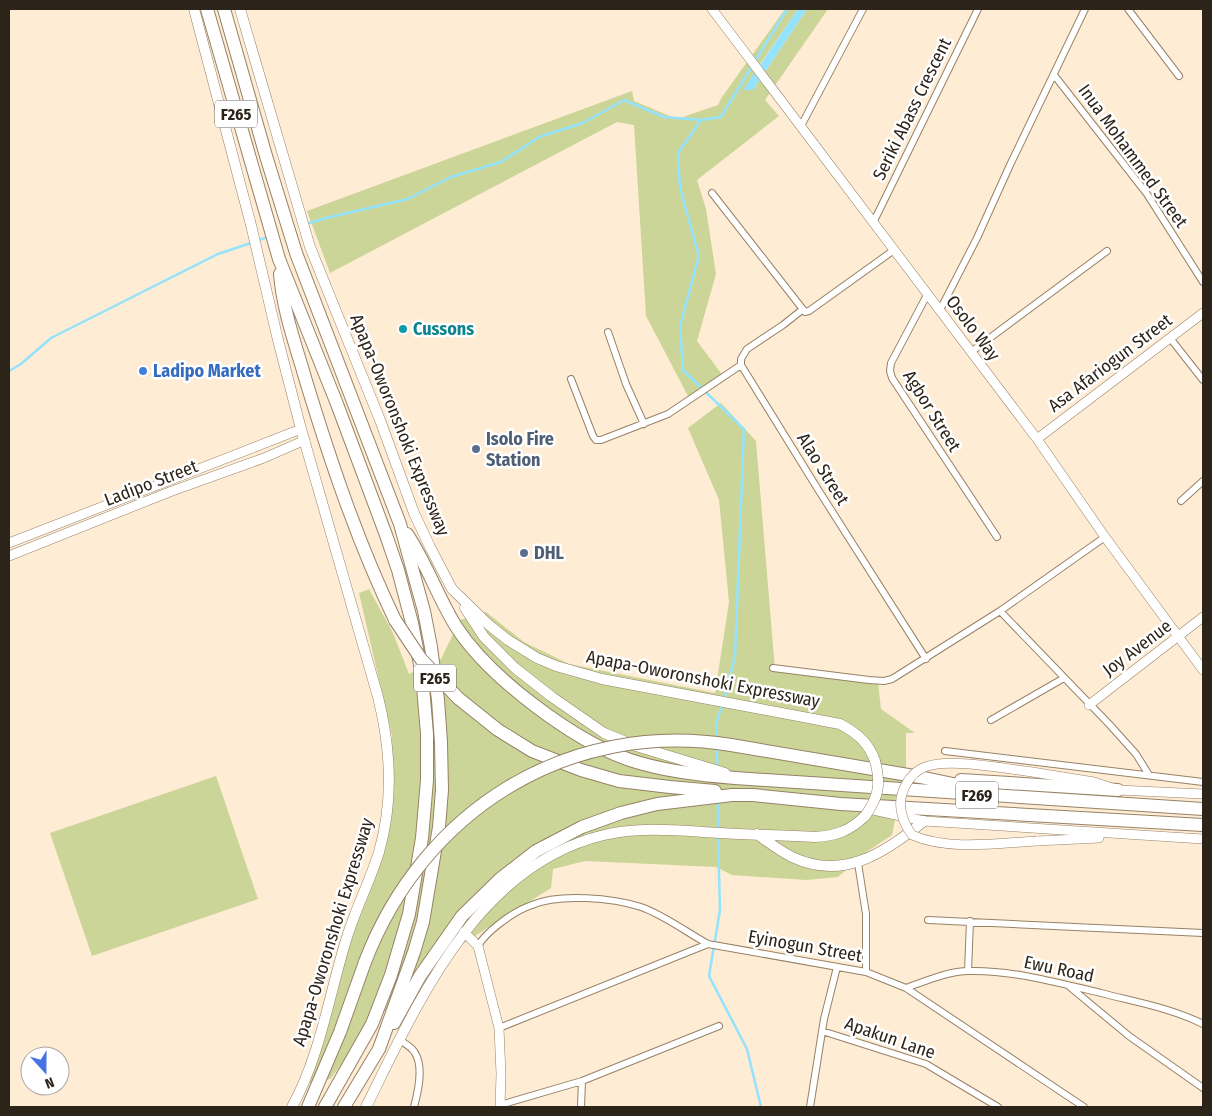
<svg xmlns="http://www.w3.org/2000/svg" width="1212" height="1116" font-family="'Fira Sans Condensed',sans-serif">
<style>
.green{fill:#cbd597}
.water{fill:#93e3fe}
.lines{fill:none;stroke-linecap:round;stroke-linejoin:round}
.stream{stroke:#93e3fe;stroke-width:2.5}
.street-casing{stroke:#978266;stroke-width:8}
.secondary-casing{stroke:#978266;stroke-width:10}
.primary-casing{stroke:#978266;stroke-width:11}
.highway-casing{stroke:#978266;stroke-width:14}
.street{stroke:#fff;stroke-width:6}
.secondary{stroke:#fff;stroke-width:9}
.primary{stroke:#fff;stroke-width:10}
.highway{stroke:#fff;stroke-width:12}
.secondary-bridge-casing{stroke:#978266;stroke-width:10;stroke-linecap:butt}
.primary-bridge-casing{stroke:#978266;stroke-width:11;stroke-linecap:butt}
.highway-bridge-casing{stroke:#978266;stroke-width:14;stroke-linecap:butt}
.secondary-bridge{stroke:#fff;stroke-width:9}
.primary-bridge{stroke:#fff;stroke-width:10}
.highway-bridge{stroke:#fff;stroke-width:12}
.culture-dot{fill:#0f9aa8;stroke:#fff;stroke-width:2}
.shop-dot{fill:#3f7fe0;stroke:#fff;stroke-width:2}
.service-dot{fill:#5c6f8a;stroke:#fff;stroke-width:2}
.labels{text-anchor:middle;dominant-baseline:central;stroke-width:5;stroke-linejoin:round;paint-order:stroke}
.shield{fill:#fff;stroke:#6c665e;stroke-width:1}
.shield-label{font-size:16px;font-weight:bold;fill:#2d2419}
.street-label{font-size:18px;fill:#2d2419;stroke:#fff}
.culture-label{font-size:18px;font-weight:bold;fill:#0d838f;stroke:#fff;text-anchor:start}
.shop-label{font-size:18px;font-weight:bold;fill:#366cbe;stroke:#fff;text-anchor:start}
.service-label{font-size:18px;font-weight:bold;fill:#4e5e75;stroke:#fff;text-anchor:start}
</style>
<rect width="100%" height="100%" fill="#ffecd4"/>
<path class="green" d="M785,9H798L758,67L753,90L807,9H828L765,100L779,116L697,180L706,209L716,274L697,341L726,380L714,387L704,386L688,396L646,316L634,125L617,122L330,273L307,211L632,91L634,101L677,119L718,105L722,97Z
M721,403L756,441L775,670L878,682L881,709L915,733H906V768L892,835L868,851L838,877L806,880L732,875L716,867L585,861L553,869L551,888L492,925L412,977L330,1079L303,1084L392,796V736L359,593L369,589L393,633L409,674L441,659L460,620L486,612L524,642L569,664L715,693L729,602L719,500L688,428Z
M216,776L258,899L92,956L50,833Z"/>
<path class="water" d="M798,9H807L753,90H743Z"/>
<g class="lines">
<path class="stream" d="M755,61L787,9
M701,120L678,153L680,188L699,256L680,326L683,370L744,429L735,656L724,699
M306,224L326,218L408,199L451,177L501,162L539,137L583,123L624,100L664,117L701,120L721,117L752,66
M256,241L268,237
M9,371L21,364L51,338L218,254L251,243
M717,740L716,725L722,704
M717,748V768
M718,801V830
M718,836L720,910L709,976L747,1049L761,1107"/>
<g class="street-casing">
<path id="street" d="M1128,9L1179,76
M1054,75L1147,194L1203,282
M801,126L863,9
M712,193L805,312L809,311L894,250
M873,223L978,9
M927,295L891,363L890,371L892,378L997,537
M802,310L783,325L747,349L741,359V365L819,491L926,659
M940,310L977,238L1010,165L1085,9
M608,332L626,384L644,424
M1170,338L1203,380
M971,352L1107,251
M571,379L593,436L596,440H601L668,414L741,365
M1181,501L1203,481
M1000,611L1109,724L1136,754L1149,775
M773,668L869,680L884,681L892,679L1000,611L1105,537
M991,720L1064,678
M945,751L1203,782
M858,863L866,914V972
M928,920L1203,933
M478,946C483,937 490,931 499,924C508,917 520,909 532,905C559,893 613,898 641,907C664,915 686,932 708,944
M968,971L970,921
M1070,987L1129,1036L1203,1088
M906,988C926,981 948,971 969,971C1014,970 1058,983 1101,993C1136,1002 1171,1008 1203,1024
M499,1028L708,944L866,972L906,988L1084,1107
M822,1031L926,1064L998,1107
M400,1040C405,1044 412,1047 415,1053C424,1067 418,1092 414,1107
M500,1105L582,1081L719,1026
M581,1107L582,1081
M810,1107L824,1019L837,967"/>
</g>
<g class="secondary-casing">
<path id="secondary" d="M712,9L1037,439L1105,537L1203,670
M1037,439L1203,313
M9,543L301,429
M9,556L172,491L264,458L305,440
M1089,705L1203,617
M1026,771L1094,782L1118,790L1203,794
M873,810L924,821L1203,839
M1037,841L1099,838
M464,932L478,946L499,1028L501,1074L500,1107"/>
</g>
<g class="primary-casing">
<path id="primary" d="M194,9L251,225L278,340L301,429L378,697C391,749 394,800 379,852C370,881 356,908 347,937C329,994 321,1054 292,1107
M240,9L310,247L380,420L414,513L430,547L452,589L489,625L508,640L537,658L556,666L602,679L840,724C857,733 869,743 875,761
M465,608L484,637L515,668L552,697L604,733L636,746L725,773
M757,834C768,842 780,851 792,857C843,881 885,853 924,821
M366,1107C418,1002 477,865 604,835C642,826 682,831 720,833C752,835 783,835 815,837C835,836 850,831 865,816"/>
</g>
<g class="highway-casing">
<path id="highway" d="M207,9L279,259L337,404L386,535L398,570L412,623L422,675L427,734V780L422,838L409,914L391,975L372,1024L325,1107
M224,9L266,156L296,253L400,524L424,611L431,647L438,700L441,742L442,790L439,827L423,922L414,952L379,1049L344,1107
M280,274C283,311 296,346 306,381C331,463 358,543 395,620
M407,534C427,564 438,598 457,628C490,678 574,741 630,760C663,771 700,775 735,778L1203,809
M458,698L498,730L532,751L581,770L619,781L670,787L715,791
M731,745L920,777L972,788
M961,780L1118,790
M394,1023L420,976L462,916L500,879L536,851L582,827L621,813L657,804L732,795H753L841,804L1203,825
M308,1107L340,1032L365,962"/>
</g>
<use href="#street" class="street"/>
<use href="#secondary" class="secondary"/>
<use href="#primary" class="primary"/>
<use href="#highway" class="highway"/>
<g class="secondary-bridge-casing">
<path id="secondary-bridge" d="M1026,771C1000,768 940,756 919,770C911,775 906,783 903,791C897,806 903,823 912,835C948,851 998,843 1037,841"/>
</g>
<g class="primary-bridge-casing">
<path id="primary-bridge" d="M865,816C879,797 881,783 875,761"/>
</g>
<g class="highway-bridge-casing">
<path id="highway-bridge" d="M395,620L421,659L458,698
M365,962C423,810 569,719 731,745"/>
</g>
<use href="#secondary-bridge" class="secondary-bridge"/>
<use href="#primary-bridge" class="primary-bridge"/>
<use href="#highway-bridge" class="highway-bridge"/>
</g>
<circle class="culture-dot" cx="403" cy="329" r="5"/>
<circle class="shop-dot" cx="143" cy="371" r="5"/>
<g class="service-dot">
<circle cx="476" cy="449" r="5"/>
<circle cx="524" cy="553" r="5"/>
</g>
<g class="labels">
<g class="shield">
<rect x="215" y="100.5" width="42" height="27" rx="4"/>
<rect x="414" y="664.5" width="42" height="27" rx="4"/>
<rect x="956" y="781.5" width="42" height="27" rx="4"/>
</g>
<g class="shield-label">
<text x="236" y="114">F265</text>
<text x="435" y="678">F265</text>
<text x="977" y="795">F269</text>
</g>
<g class="street-label">
<text transform="translate(912 109) rotate(-64)">Seriki Abass Crescent</text>
<text transform="translate(1133 156) rotate(54)">Inua Mohammed Street</text>
<text transform="translate(973 328) rotate(53)">Osolo Way</text>
<text transform="translate(1110 363) rotate(-37)">Asa Afariogun Street</text>
<text transform="translate(932 411) rotate(58)">Agbor Street</text>
<text transform="translate(400 425) rotate(68)">Apapa-Oworonshoki Expressway</text>
<text transform="translate(823 469) rotate(58)">Alao Street</text>
<text transform="translate(151 483) rotate(-21)">Ladipo Street</text>
<text transform="translate(1137 648) rotate(-37)">Joy Avenue</text>
<text transform="translate(703 679) rotate(11)">Apapa-Oworonshoki Expressway</text>
<text transform="translate(333 932) rotate(-73)">Apapa-Oworonshoki Expressway</text>
<text transform="translate(805 946) rotate(10)">Eyinogun Street</text>
<text transform="translate(1059 969) rotate(12)">Ewu Road</text>
<text transform="translate(890 1038) rotate(19)">Apakun Lane</text>
</g>
<g class="culture-label">
<text x="413" y="329">Cussons</text>
</g>
<g class="shop-label">
<text x="153" y="371">Ladipo Market</text>
</g>
<g class="service-label">
<text x="486" y="439">Isolo Fire<tspan x="486" dy="21">Station</tspan></text>
<text x="534" y="553">DHL</text>
</g>
</g>
<rect width="1212" height="1116" fill="none" stroke="#2d2419" stroke-width="20"/>
<g transform="translate(45 1071) rotate(159)"><circle r="24" fill="#ffffff" stroke="#aba7a3"/>
<path d="M0-4L9 19L0 12L-9 19Z" fill="#4873e5"/>
<text y="-8" font-size="14" font-weight="bold" text-anchor="middle" fill="#2d2419">N</text>
</g>
</svg>
